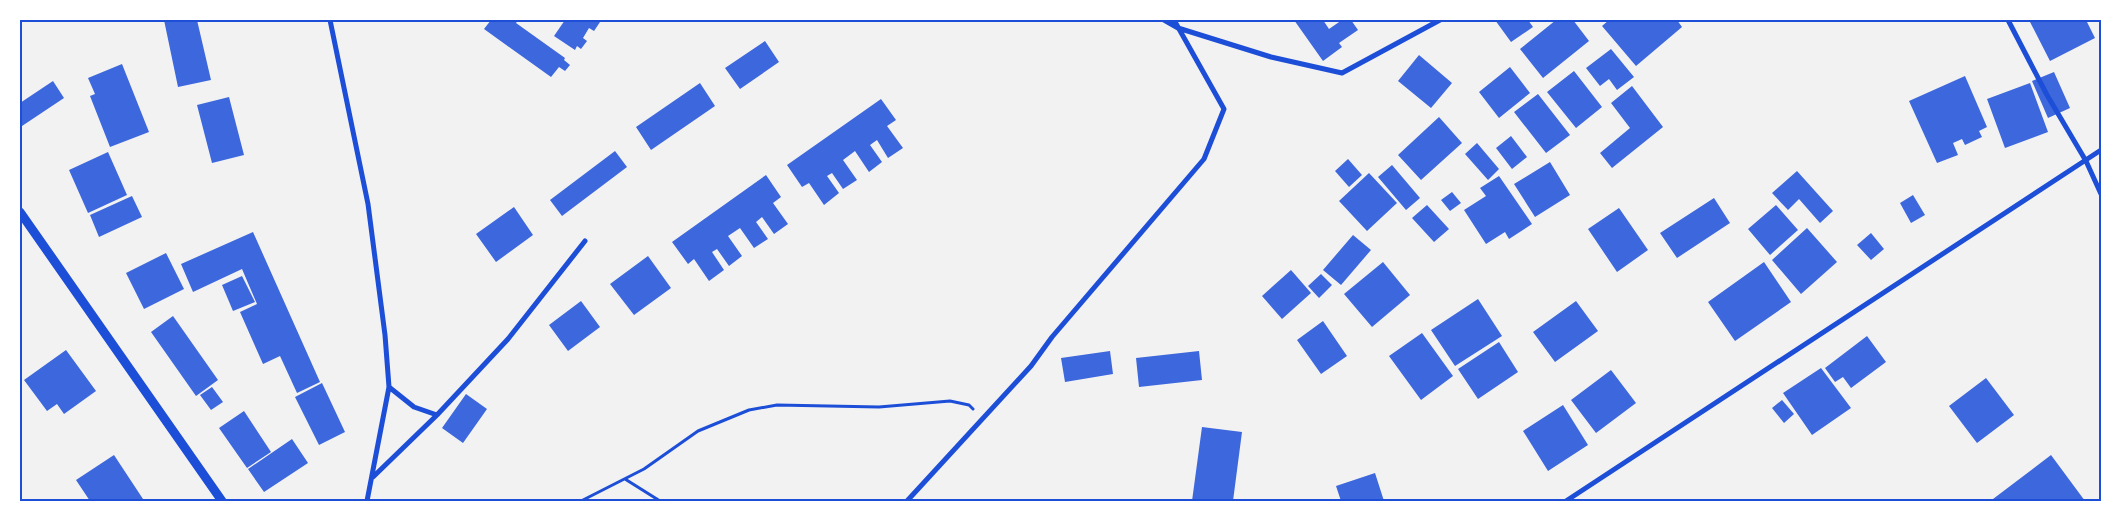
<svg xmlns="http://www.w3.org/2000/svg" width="2121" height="521" font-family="'Exo 2',sans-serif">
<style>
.building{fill:#3d67dc}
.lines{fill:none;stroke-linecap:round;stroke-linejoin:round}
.path{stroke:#1d4ed8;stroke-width:3}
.minor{stroke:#1d4ed8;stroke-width:5}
.tertiary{stroke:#1d4ed8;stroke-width:9}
.neatline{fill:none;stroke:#1d4ed8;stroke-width:2}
</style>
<rect width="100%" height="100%" fill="#f2f2f2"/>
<path class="building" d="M164,20H197L211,80L178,87Z
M491,20H518L516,23L565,58L564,60L570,65L565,71L559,67L551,77L484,29Z
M565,20H596L600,22L594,31L589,28L583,38L587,41L581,49L577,46L575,50L554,36Z
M1294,20H1323L1329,29L1342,20H1351L1358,30L1339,43L1342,47L1323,61Z
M1495,20H1528L1533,27L1511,42Z
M1556,20H1573L1589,41L1543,78L1520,49Z
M1609,20H1677L1682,27L1636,66L1602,26Z
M2029,20H2086L2095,38L2050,61Z
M765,41L779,62L740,89L725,68Z
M1611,49L1634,77L1617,90L1609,79L1600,86L1586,68Z
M1419,55L1452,83L1431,108L1398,81Z
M122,64L149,132L110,147L90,96L95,94L88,78Z
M1510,67L1530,93L1499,118L1479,92Z
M1574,71L1602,107L1576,128L1547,92Z
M2054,72L2070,108L2048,118L2032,81Z
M1965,76L1987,127L1979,131L1982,137L1965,145L1962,139L1953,143L1958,155L1937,163L1909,101Z
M53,81L64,98L22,126L20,103Z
M700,83L715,106L651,150L636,127Z
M2030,83L2048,132L2005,148L1987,99Z
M1632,86L1663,127L1612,168L1600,153L1630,128L1611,103Z
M1538,94L1570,135L1546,153L1514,112Z
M229,97L244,155L212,163L197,105Z
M881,99L896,120L887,126L903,148L888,158L877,140L870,145L882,162L869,172L855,151L843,160L857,180L843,189L832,173L827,176L839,193L824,205L809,183L802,187L787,165Z
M1439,117L1462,143L1421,180L1398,155Z
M1511,136L1527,157L1512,169L1496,148Z
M1477,143L1499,169L1488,180L1465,154Z
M615,151L627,167L562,216L550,200Z
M108,152L127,195L88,213L69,170Z
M1348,159L1362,175L1349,187L1335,171Z
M1550,162L1570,195L1535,217L1514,184Z
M1392,165L1420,198L1406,210L1378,177Z
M1797,171L1833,211L1820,223L1799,199L1788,210L1772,193Z
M1369,173L1397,203L1367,231L1339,201Z
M766,175L781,197L773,203L788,224L774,234L762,217L756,222L768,239L754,248L740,228L728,236L742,256L729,266L717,249L712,252L724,270L709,281L694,259L688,264L672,242Z
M1499,176L1532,224L1509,239L1505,232L1486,244L1464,210L1486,196L1480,188Z
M1452,192L1461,203L1450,211L1441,200Z
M1913,195L1925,215L1911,223L1900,203Z
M132,196L142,217L99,237L90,215Z
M1714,198L1730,223L1677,258L1660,233Z
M1427,205L1449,229L1434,242L1412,218Z
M1776,205L1798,230L1770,255L1748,229Z
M514,207L533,235L496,262L476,234Z
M1619,208L1648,250L1617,272L1588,229Z
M1807,228L1837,262L1801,294L1772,260Z
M253,232L320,382L297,393L280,356L263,364L240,312L257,304L242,269L193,292L181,264Z
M1871,233L1884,249L1871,260L1857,245Z
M1353,235L1371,250L1341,285L1323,270Z
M166,253L184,289L144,309L126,273Z
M648,256L671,288L634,315L610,284Z
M1383,262L1410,295L1372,327L1344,294Z
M1764,262L1791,302L1735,341L1708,302Z
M1291,270L1311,293L1282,319L1262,296Z
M1321,274L1332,285L1319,298L1308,286Z
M242,276L255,302L233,311L222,285Z
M1478,299L1502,336L1455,366L1431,330Z
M581,301L600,327L568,351L549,325Z
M1576,301L1598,331L1555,362L1533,332Z
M173,316L218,380L196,396L151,332Z
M1323,321L1347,356L1321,374L1297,340Z
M1422,333L1453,376L1421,400L1389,356Z
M1867,336L1886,362L1851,388L1843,377L1835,382L1825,368Z
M1499,342L1518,372L1478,399L1458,369Z
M66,350L96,391L64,414L57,404L47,411L24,380Z
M1110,351L1113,374L1065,382L1061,358Z
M1199,351L1202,380L1139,387L1136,358Z
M1821,368L1851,408L1812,435L1783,393Z
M1611,370L1636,403L1596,433L1571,400Z
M1986,378L2014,415L1977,443L1949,406Z
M322,383L345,432L319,445L295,397Z
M212,387L223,402L211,410L200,395Z
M466,394L487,409L463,443L442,428Z
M1782,400L1794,414L1784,423L1772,408Z
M1563,405L1588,445L1548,471L1523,431Z
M244,411L271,452L247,468L219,428Z
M1202,427L1242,432L1233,501H1192Z
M292,439L308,463L264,492L248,469Z
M114,455L143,499L140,501H90L76,480Z
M2051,455L2085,501H1994L1993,499Z
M1375,473L1384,501H1341L1336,486Z"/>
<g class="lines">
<path class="path" d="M625,479L660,501
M581,501L644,469L698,431L749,410L777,405L879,407L950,401L969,405L973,409"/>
<path class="minor" d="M330,20L368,204L385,335L389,387L367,501
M1164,20L1178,28L1271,57L1342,73L1440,20
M2008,20L2047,95L2086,161L2101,194
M389,387L414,407L437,415
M373,477L437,415L508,339L585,241
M907,501L1031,366L1052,337L1204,159L1224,109L1174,20
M1566,501L2101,150"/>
<path class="tertiary" d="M20,212L222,501"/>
</g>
<rect width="2121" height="521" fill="none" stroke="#ffffff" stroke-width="42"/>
<rect x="21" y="21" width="2079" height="479" class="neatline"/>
</svg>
